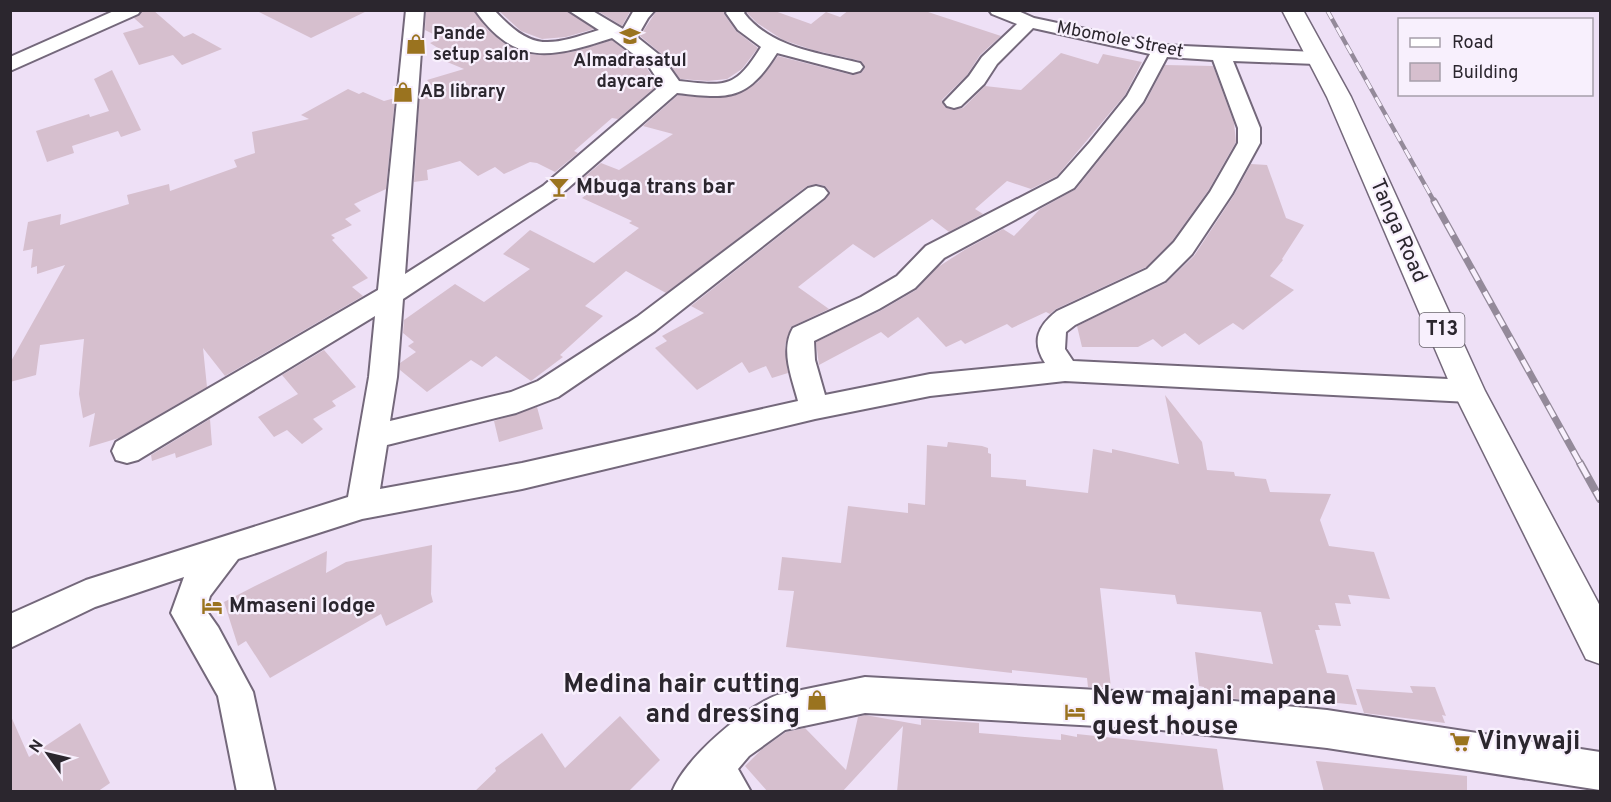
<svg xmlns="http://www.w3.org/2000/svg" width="1611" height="802" font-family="Overpass,sans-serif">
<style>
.building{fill:#d6bfce}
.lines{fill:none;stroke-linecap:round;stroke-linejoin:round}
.minor-casing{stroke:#74687b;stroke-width:4}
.highway-casing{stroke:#74687b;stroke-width:3}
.minor{fill:#fff;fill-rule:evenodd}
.highway{fill:#fff;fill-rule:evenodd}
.rail-far2-casing{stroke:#948a9a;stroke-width:4.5}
.rail-far1-casing{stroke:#948a9a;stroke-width:7}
.rail-casing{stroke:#948a9a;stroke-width:8}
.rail-far2{stroke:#f8f0fd;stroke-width:3;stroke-dasharray:10;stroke-linecap:butt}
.rail-far1{stroke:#f8f0fd;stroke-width:4.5;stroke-dasharray:13;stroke-linecap:butt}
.rail{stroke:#f8f0fd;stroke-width:5;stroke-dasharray:16;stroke-linecap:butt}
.labels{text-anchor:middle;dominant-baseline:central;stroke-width:4.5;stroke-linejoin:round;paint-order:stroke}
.far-poi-label{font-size:18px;font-weight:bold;fill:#2b262e;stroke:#f8f0fd;text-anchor:start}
.far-street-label{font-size:18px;fill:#2b262e;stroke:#f8f0fd}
.shield{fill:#f8f0fd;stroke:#68636c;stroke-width:1.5}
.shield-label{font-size:20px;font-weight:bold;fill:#2b262e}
.poi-label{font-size:21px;font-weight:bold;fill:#2b262e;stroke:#f8f0fd;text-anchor:start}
.street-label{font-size:21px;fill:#2b262e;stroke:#f8f0fd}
.near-poi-label{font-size:26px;font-weight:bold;fill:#2b262e;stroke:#f8f0fd;text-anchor:start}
</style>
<rect width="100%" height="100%" fill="#eee0f6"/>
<path class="building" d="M143,10H153L184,37L193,33L222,49L182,65L173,55L139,65L123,33L144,27L134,18Z
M255,10H369L311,38Z
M426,10H473L488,30L504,43L520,52L536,55L572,52L612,40L646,67L658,85L618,119L612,118L574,151L578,153L555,172L537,163L530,162L504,174L495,167L478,176L460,161L427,170L428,180L414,182L420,91L433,87L427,80L464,69L440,59L449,55L430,43L441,38L425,30Z
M498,10H566L594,29L566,37L542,39L521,31Z
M596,10H631L622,26Z
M657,10H725L724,14L736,31L758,48L742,69L727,79L708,81L680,79L664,56L640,36Z
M748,10H772L811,24L826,12L840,17L849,10H922L1001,36L980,55L967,75L942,100L945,107L953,110L963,108L985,86L1021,90L1061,53L1098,64L1103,54L1142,62L1125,95L1057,176L1031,189L1007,181L975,209L983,214L949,232L932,219L874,258L853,244L798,287L829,309L791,327L785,345L788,373L772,378L766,366L749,373L742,362L697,390L655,348L667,341L662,336L704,313L691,306L826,199L830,192L825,186L817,184L807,186L666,293L626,271L585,306L603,316L560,355L563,357L531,381L496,356L482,367L471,360L427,392L400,370V363L416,352L408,346L414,342L403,333L404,320L455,284L484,302L530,269L503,254L530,230L594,263L639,228L629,223L632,221L582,198L591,191L577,183L601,163L619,170L673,134L643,126L678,95L710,98L736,95L758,82L778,56L852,75L861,73L865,68L861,61L813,50L783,40L757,23L747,13Z
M1165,65L1213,66L1234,123L1236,142L1208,191L1172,241L1146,267L1056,309L1050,314L1046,312L1012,328L1007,324L965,344L961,340L946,347L918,317L888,338L881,332L819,365L816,342L880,311L916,290L938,267L966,249L1003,229L1014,236L1040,209L1076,189L1145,103Z
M112,70L141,130L121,137L118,131L72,146L74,153L47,162L36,131L89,114L90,117L109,111L94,79Z
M348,89L359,94L363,92L384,101L395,98L386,189L354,204L361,211L345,219L352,225L331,235L335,238L332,240L368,278L352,287L363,296L225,376L203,348L207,387L119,438L89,447L95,413L83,418L79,394L84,339L40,345L36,375L10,382V363L65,265L37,274V266L31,268L33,249L23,251L28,222L61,214L60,225L129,204L127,195L169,184L170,191L237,167L234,160L255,153L252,132L309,119L301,115Z
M1251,164L1267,165L1286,218L1304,225L1282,259L1283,260L1270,276L1294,290L1243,330L1233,323L1199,345L1185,333L1162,347L1153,339L1138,347H1082L1077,326L1166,283L1194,256L1234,195Z
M324,350L356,387L332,401L336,406L313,419L323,429L302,444L287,430L274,437L258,417L298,394L282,375Z
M1165,395L1202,442L1207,470L1234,472L1235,476L1266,479L1270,492L1331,494L1320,520L1329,546L1374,552L1390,599L1348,595L1351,604L1335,603L1341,626L1318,625L1320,630H1315L1327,673L1348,675L1357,705L1318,701L1317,697L1272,693V696L1269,695L1271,702L1206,696L1204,687L1199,686L1195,652L1273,664L1261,612L1177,604L1175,595L1100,588L1111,688L1088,687L1087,678L1012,670V673L786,647L794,591L778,590L782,557L841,563L848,506L908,513V503L925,505L927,445L947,447L948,442L982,446L988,448V453L991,454V477L1026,480V486L1088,493L1093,449L1112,453V449L1179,464Z
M537,407L543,429L499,442L494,421Z
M210,419L212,445L176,458L175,453L152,461L151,455Z
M432,545L431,594L433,602L386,626L381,614L270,678L246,641L238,646L224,602L255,586L327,551L326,573L346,562Z
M1410,686L1435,687L1446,716L1442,715L1445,723L1364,713L1356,689L1413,693Z
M10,714L29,757L80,723L110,783L97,792H10Z
M865,715L921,725V719L979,723V733L1061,740V734L1077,737V734L1217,749L1224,792H897L903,726L842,792H768L745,766L762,749L786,732L805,728L846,770L858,717Z
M620,716L660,760L628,792H474L496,771L495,768L542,733L565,768Z
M1316,761L1467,776V792H1324Z"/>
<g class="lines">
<g class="minor-casing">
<path id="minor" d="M116,10H141L138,14L10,71V57Z
M406,10H424L405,274L543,186L661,85L648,65L612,38C553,57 516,68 475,10H494C533,52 548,46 599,30L568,10H591L623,29L634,10H655L648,18L637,37L662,57L679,81C726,86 735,89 761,47L738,30L726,13L728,10H746L744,13C771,48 819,53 860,63L863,67L860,71L853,73L777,53C747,101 729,99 677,93L559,196L403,299L397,377L390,421L511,392L538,381L637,317L808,188L816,186L824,188L828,193L824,198L655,331L558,397L516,413L387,445L380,489L522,463L798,401C792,378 780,350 793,328L861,297L897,276L926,246L1058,178L1090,142L1127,96L1150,54L1033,28L997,64L984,84L961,106L954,108L947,106L944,102L969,76L982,57L1017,24L992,14L989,10H1016L1034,18L1161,45L1316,52L1323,54L1326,58L1323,62L1316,64L1233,61L1260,128V143L1232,194L1192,254L1165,281L1075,325L1066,332L1065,349L1073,361L1469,380L1479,383L1483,391L1479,399L1469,402L1065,381L930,396L815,419L522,489L362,519L238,559L210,596L206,610L218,627L253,692L275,792H237L218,696L171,613L184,577L95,607L10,648V614L86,580L348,497L369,377L375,316L138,460L127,463L116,460L112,451L116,442L378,290ZM1167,57L1213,60L1238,128V143L1210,192L1174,242L1147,269L1057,311C1038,326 1031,341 1045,363L930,374L825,395L815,360L814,341L879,309L915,288L944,258L1074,188L1143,102Z
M865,677L1152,693L1327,710L1600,752V790L1327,748L1152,729L865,713L785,730L749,756L738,769L751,792H672C686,757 743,709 777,695Z"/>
</g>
<g class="highway-casing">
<path id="highway" d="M1282,10H1303L1351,97L1485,391L1600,606V664L1586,659L1453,391L1327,97Z"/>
</g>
<use href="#minor" class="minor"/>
<use href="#highway" class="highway"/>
<g class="rail-far2-casing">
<path id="rail-far2" d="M1327,10L1435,203"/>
</g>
<g class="rail-far1-casing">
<path id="rail-far1" d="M1434,201L1581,465"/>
</g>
<g class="rail-casing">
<path id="rail" d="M1580,463L1600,499"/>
</g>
<use href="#rail-far2" class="rail-far2"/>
<use href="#rail-far1" class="rail-far1"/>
<use href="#rail" class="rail"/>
</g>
<defs>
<g id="school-bare" transform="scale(1.62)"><path d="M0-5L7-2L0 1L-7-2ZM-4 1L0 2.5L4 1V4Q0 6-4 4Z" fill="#9a731f" stroke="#f8f0fd" stroke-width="2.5" paint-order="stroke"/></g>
<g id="shop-bare" transform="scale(1.62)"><path d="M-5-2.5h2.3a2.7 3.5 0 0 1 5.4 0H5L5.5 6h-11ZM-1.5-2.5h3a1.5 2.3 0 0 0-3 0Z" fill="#9a731f" stroke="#f8f0fd" stroke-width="2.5" paint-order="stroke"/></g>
<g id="bar-bare" transform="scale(1.62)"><path d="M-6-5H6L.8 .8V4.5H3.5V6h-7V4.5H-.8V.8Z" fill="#9a731f" stroke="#f8f0fd" stroke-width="2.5" paint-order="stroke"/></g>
<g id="hotel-bare" transform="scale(1.62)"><path d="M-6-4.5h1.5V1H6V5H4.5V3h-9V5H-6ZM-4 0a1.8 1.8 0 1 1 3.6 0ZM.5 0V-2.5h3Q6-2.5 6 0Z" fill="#9a731f" stroke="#f8f0fd" stroke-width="2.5" paint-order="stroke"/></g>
<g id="supermarket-bare" transform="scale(1.62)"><path d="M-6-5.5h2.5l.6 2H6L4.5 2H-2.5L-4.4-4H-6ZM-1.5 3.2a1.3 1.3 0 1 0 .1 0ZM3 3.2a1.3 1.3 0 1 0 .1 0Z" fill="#9a731f" stroke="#f8f0fd" stroke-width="2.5" paint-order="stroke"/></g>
</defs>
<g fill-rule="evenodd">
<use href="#school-bare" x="630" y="36"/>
<use href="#shop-bare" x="416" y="44"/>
<use href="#shop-bare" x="403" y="92"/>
<use href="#bar-bare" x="559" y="187"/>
<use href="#hotel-bare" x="212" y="606"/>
<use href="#shop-bare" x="817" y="700"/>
<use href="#hotel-bare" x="1075" y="712"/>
<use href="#supermarket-bare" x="1460" y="742"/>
</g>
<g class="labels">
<g class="far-poi-label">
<text x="433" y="34">Pande<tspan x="433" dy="21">setup salon</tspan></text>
<text x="630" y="61" text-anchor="middle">Almadrasatul<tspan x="630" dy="21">daycare</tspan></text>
<text x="420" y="92">AB library</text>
</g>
<g class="far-street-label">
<text transform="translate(1120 40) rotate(11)">Mbomole Street</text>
</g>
<rect class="shield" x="1419.5" y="313" width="45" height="34" rx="4.5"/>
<g class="shield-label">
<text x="1442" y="330">T13</text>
</g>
<g class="poi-label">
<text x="576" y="187">Mbuga trans bar</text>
<text x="229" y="606">Mmaseni lodge</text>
</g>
<g class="street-label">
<text transform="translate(1398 231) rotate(66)">Tanga Road</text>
</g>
<g class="near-poi-label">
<text x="800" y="685" text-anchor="end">Medina hair cutting<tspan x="800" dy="30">and dressing</tspan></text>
<text x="1092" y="697">New majani mapana<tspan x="1092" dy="30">guest house</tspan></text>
<text x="1477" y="742">Vinywaji</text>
</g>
</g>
<rect width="1611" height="802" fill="none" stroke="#2b262e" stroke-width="24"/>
<rect x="1398" y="18" width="195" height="78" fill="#f8f0fd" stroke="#a69faa" stroke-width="1.5"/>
<rect x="1410" y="38" width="30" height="9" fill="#ffffff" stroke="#a69faa" stroke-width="1.5"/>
<text x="1452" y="48" font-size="18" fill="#2b262e">Road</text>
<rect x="1410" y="63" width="30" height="18" fill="#d6bfce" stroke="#a69faa" stroke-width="1.5"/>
<text x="1452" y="78" font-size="18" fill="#2b262e">Building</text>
<g transform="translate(48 754) rotate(304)" stroke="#f8f0fd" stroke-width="4.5" paint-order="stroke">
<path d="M0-4.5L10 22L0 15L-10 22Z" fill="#2b262e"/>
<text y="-9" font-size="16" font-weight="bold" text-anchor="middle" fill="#2b262e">N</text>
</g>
</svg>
